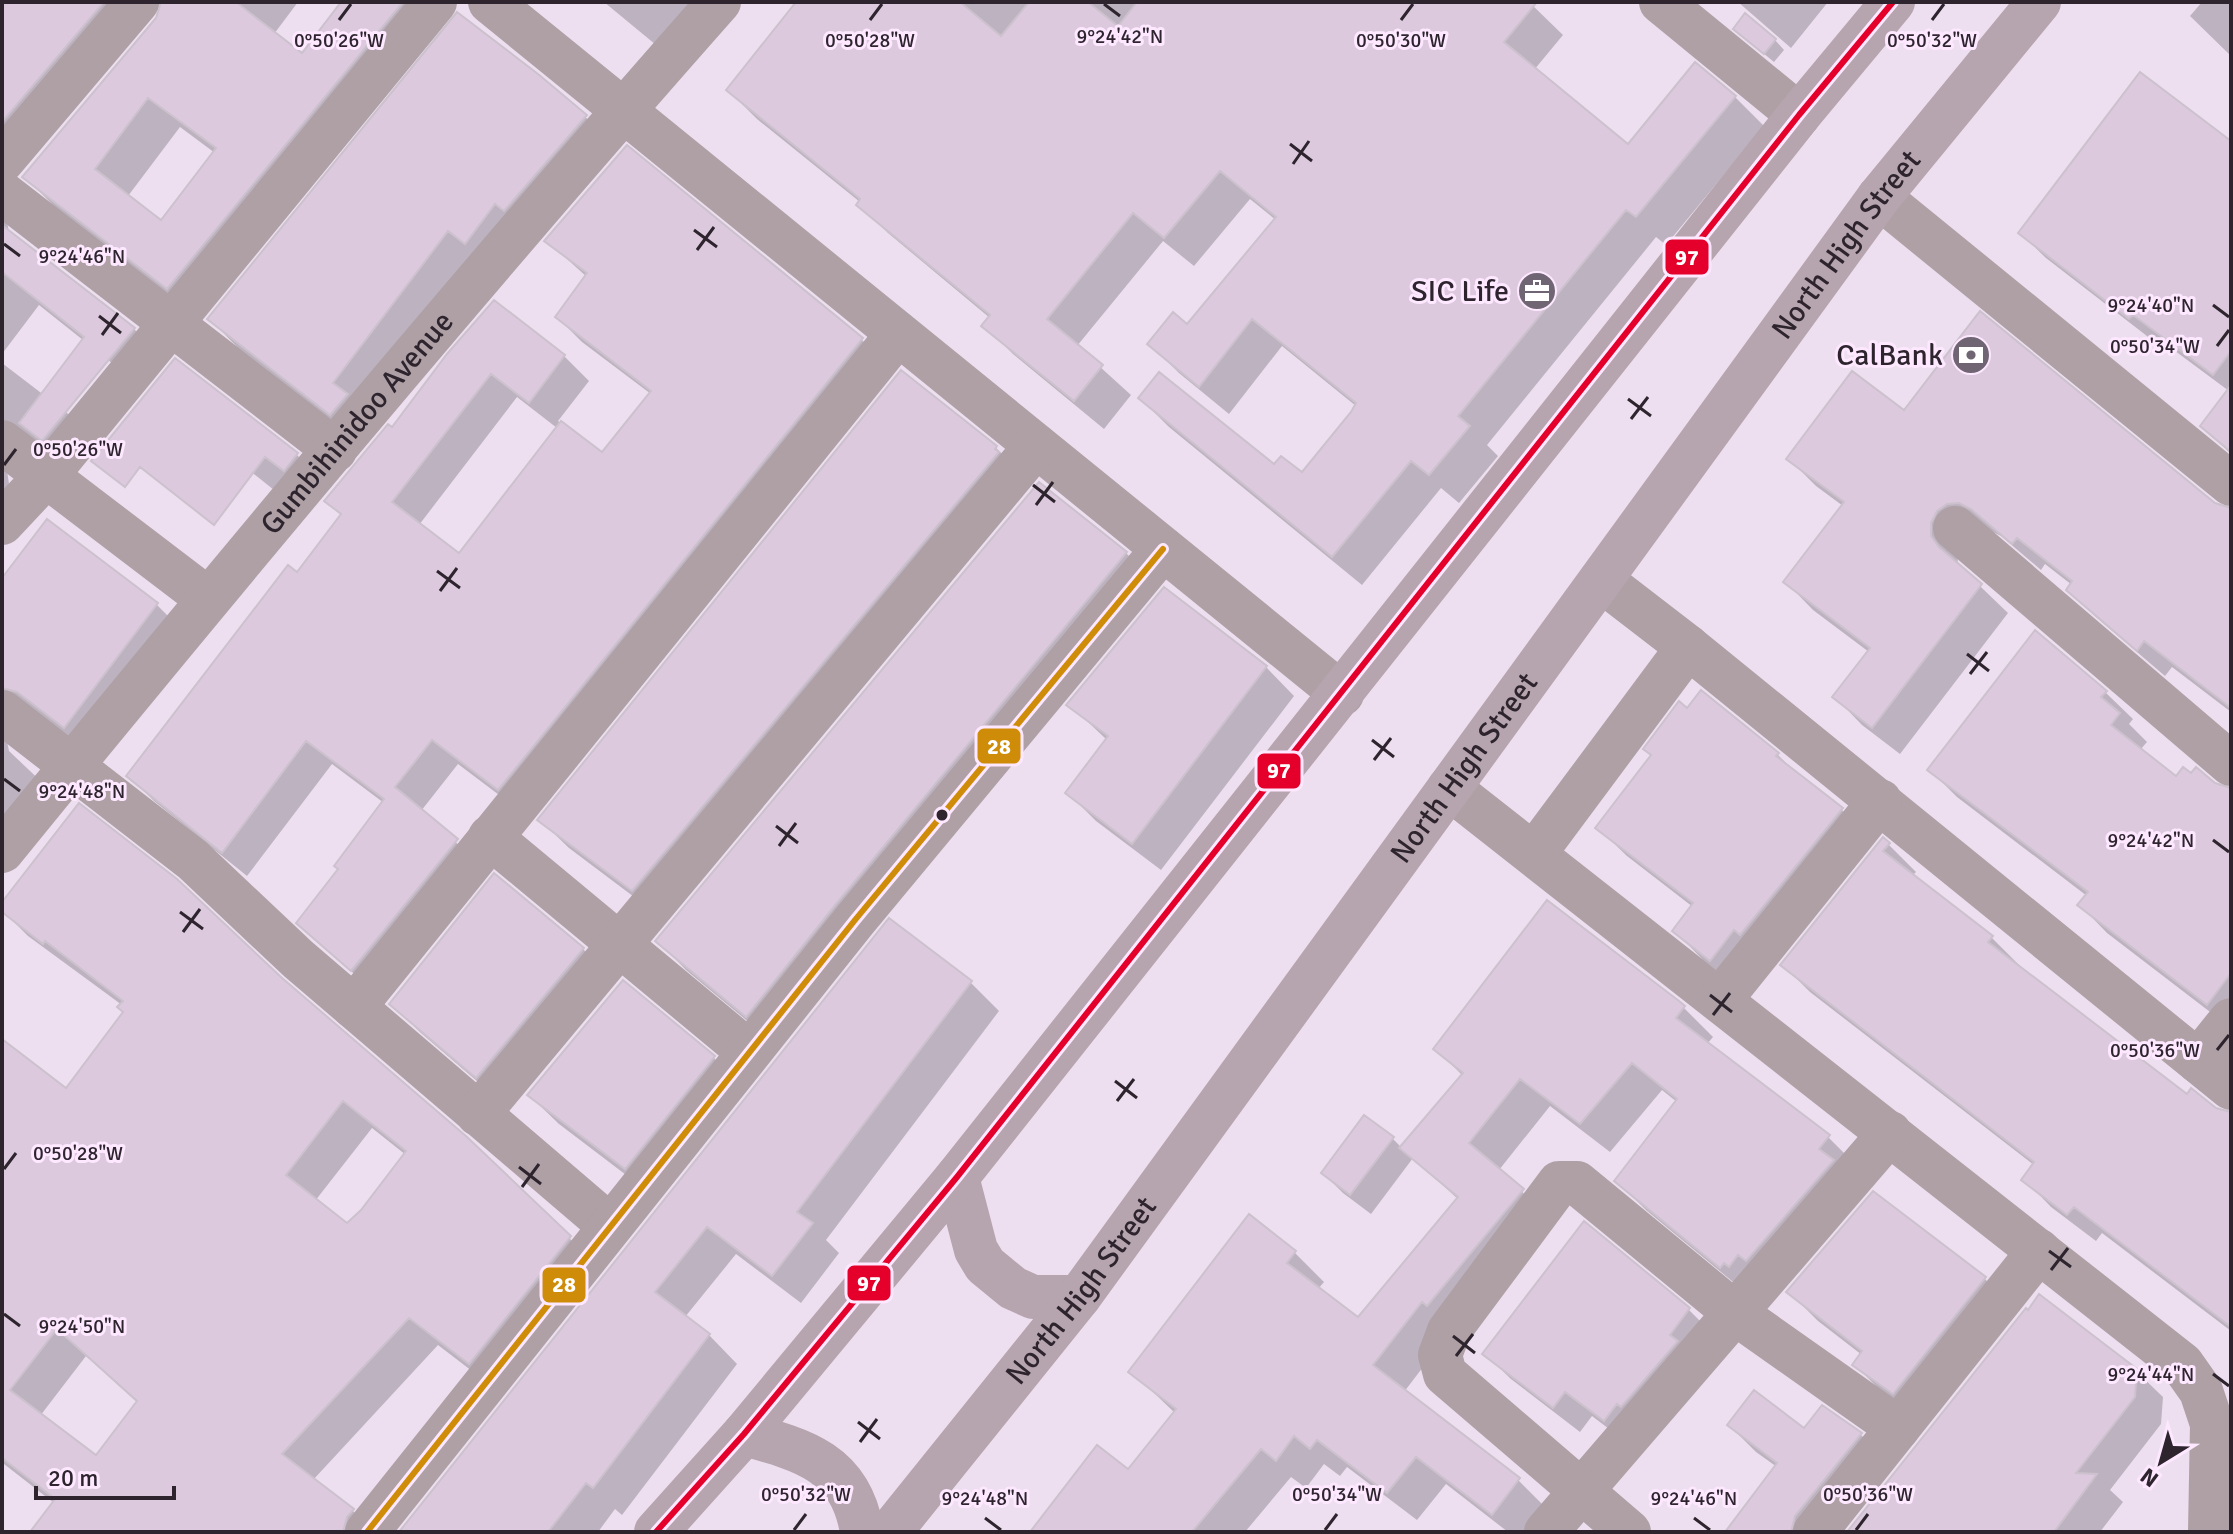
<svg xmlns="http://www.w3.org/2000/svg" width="2233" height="1534" font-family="Signika,sans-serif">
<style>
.shadow{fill:#0003;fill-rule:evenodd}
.building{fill:#dcc9de;stroke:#ccc1cd;stroke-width:2;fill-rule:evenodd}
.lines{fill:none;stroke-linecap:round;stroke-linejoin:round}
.street{stroke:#aea0a5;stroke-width:44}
.highway{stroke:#b6a4ae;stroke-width:44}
.bus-1-casing{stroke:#fde8ff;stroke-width:12}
.bus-2-casing{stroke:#fde8ff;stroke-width:12}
.bus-1{stroke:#cf8c09;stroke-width:6}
.bus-2{stroke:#e4002b;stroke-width:6}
.ticks{fill:none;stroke:#2d242e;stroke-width:3}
.bus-dot{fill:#2d242e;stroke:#fde8ff;stroke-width:3}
.labels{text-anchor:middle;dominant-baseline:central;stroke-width:6;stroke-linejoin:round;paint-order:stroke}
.street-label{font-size:30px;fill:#2d242e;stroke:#fde8ff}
.poi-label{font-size:30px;fill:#2d242e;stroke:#fde8ff;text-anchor:end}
.ticks-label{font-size:20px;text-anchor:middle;fill:#2d242e;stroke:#fde8ff;stroke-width:6;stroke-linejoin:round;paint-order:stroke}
.line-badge{stroke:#fde8ff;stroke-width:3}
.badge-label{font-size:22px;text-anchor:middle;font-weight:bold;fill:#fff}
</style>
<rect width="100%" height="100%" fill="#eddfef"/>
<path class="shadow" d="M2,2H298L274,34L303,56L343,2H435L199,318L55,207L24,176L158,19L164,6L149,16L13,176L7,222L9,232L134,329L165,360L142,387L39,305L2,354ZM180,127L215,153L162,223L128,196Z
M604,2H719L673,59Z
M810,2H1529L1563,35L1534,70L1628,147L1735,97L1764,126L1666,245L1656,237L1487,445L1498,456L1459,503L1441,488L1362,585L1169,427L1140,398L1274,467L1302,475L1356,406L1282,346L1229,414L1179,373L1150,344L1188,327L1276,220L1250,199L1194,266L1163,241L1077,346L1131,395L1104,429L1013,354L984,325L990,318L888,233L859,204L860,202L757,119L728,90Z
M1738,2H1828L1791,48Z
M2202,2H2231V56L2190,16Z
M1745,38L1775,40L1784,50L1774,62Z
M571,103L614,145L360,442L238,348L210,319Z
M2231,144V454L2202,426L2229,391L2159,339L2156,343L2046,258L2020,233Z
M547,241L861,339L886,364L523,813L458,764L421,811L481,865L377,995L299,923L340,870L384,803L332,764L247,876L154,801L129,776L298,575L342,516L326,501L392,430L448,356H564L589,381L558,421L602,454L651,394L582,342L557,317L587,277ZM517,397L557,428L460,556L419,525Z
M175,361L297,455L317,475L274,490L172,409Z
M2,363L66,412L97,442L7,470L9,484L2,526Z
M1904,413L2231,518V712L2172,667L2165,676L2096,617L2068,589L2072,585L2045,564L2041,570L2001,536L1989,530L1957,551L1958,565L2008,613L1900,754L1862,725L1835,697L1869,652L1813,610L1786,582L1843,506L1816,486L1789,459Z
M996,448L1025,476L662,918L569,848L540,820Z
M1039,484L1126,553L1155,582L775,1044L686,970L658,941Z
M47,522L157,605L187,635L95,757L7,741L9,751L49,789L2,851V581Z
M1266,667L1294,696L1161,870L1096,821L1068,793L1107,740L1069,704Z
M2105,692L2133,719L2129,724L2147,742L2140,750L2176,779L2231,790V1028L2107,933L2080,905L2087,896L1957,797L1930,770Z
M1777,754L1801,778L1841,809L1870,838L1739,988L1703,960L1675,931L1693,907L1627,856L1598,828Z
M1888,844L1916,872L1912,876L1991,937L2019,965L2017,966L2187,1097L2231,1114V1331L2102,1233L2096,1241L2051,1207L2024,1179L2034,1165L1810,992L1783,965Z
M2,905L280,979L569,1238L598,1266L498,1391L438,1345L313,1480L352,1510L374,1532H47L54,1503L4,1464L2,1466V1041L67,1091L125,1013L122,1005L28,936L2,910ZM372,1128L406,1155L362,1211L347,1226L315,1201ZM86,1356L138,1403L97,1458L40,1416Z
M890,920L971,983L999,1011L826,1240L839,1253L801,1303L736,1254L685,1317L709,1335L737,1364L622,1515L615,1509L598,1532H402Z
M583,949L613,979L506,1106L421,1033L391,1004Z
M1678,1002L1713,1037L1707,1044L1828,1137L1857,1166L1750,1296L1646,1210L1617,1181L1677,1102L1662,1090L1610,1152L1550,1106L1499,1170L1551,1219L1452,1329L1404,1392L1518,1480L1547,1509L1530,1532H1508L1446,1484L1417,1520L1347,1467L1340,1476L1324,1464L1306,1488L1291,1477L1245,1532H1033L1128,1472L1175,1413L1131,1371L1249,1217L1295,1253L1324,1282L1318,1289L1358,1320L1459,1200L1413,1158L1371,1214L1343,1193L1323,1173L1392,1138L1402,1148L1463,1076L1436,1049Z
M713,1057L743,1087L655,1197L559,1124L529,1095Z
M1874,1193L1985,1279L2014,1309L1924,1422L1884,1394L1855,1365L1862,1355L1818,1321L1789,1292Z
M1689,1310L1714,1335L1630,1445L1592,1416L1580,1432L1511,1379L1485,1354Z
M2135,1370L2163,1397L2161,1424L2110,1490L2123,1502L2100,1532H1850Z
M1729,1425L1861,1435L1887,1461L1831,1532H1727L1777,1467L1756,1452Z"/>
<path class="building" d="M2,2H104L2,122Z
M161,2H236L302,53L341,2H403L167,289L22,177L156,18ZM148,98L216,148L161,220L95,169Z
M796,2H960L1001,36L1029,2H1088L1118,26L1137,2H1537L1504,42L1628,144L1695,62L1736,96L1636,217L1626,210L1458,416L1470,426L1429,475L1411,461L1332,557L1138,398L1159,372L1274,464L1281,456L1302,472L1351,412L1356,403L1252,319L1199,387L1147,344L1173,312L1187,324L1276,217L1220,171L1164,238L1133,213L1047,319L1103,365L1074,401L981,326L990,315L856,205L860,199L726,90Z
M457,12L538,74L587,115L504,211L495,204L465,244L448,231L333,383L348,394L330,415L207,319Z
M1745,13L1776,39L1764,54L1733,29Z
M2140,72L2231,141V351L2213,375L2133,315L2129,319L2018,233Z
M627,145L863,338L498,790L432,740L395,787L458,839L351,971L296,923L338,869L334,866L384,799L306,741L222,853L126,776L288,565L297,572L341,514L324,501L388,424L392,427L447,354L494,300L565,355L529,403L491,374L392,502L459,553L561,421L602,452L651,391L555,317L587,273L544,241Z
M2,225L135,328L42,441L19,423L84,337L2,272Z
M1980,311L2215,503L2231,508V708L2144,641L2137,651L2066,590L2072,581L2017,538L2012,544L1971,509L1959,503L1947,504L1937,511L1931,523V536L1939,547L1982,584L1872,728L1832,697L1870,648L1783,582L1844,502L1786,459L1852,371L1904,410Z
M175,358L298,453L284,471L265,457L214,525L140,467L125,487L91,461Z
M901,370L997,446L995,449L999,452L632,891L537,820Z
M2231,385V452L2200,426Z
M1039,482L1127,552L836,904L746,1017L655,941Z
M47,519L158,603L64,728L17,692L2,688V578Z
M1164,587L1267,666L1132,844L1065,793L1108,736L1066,705Z
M2035,630L2107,691L2101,697L2120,713L2111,725L2176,776L2183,767L2191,773L2196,767L2215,783L2231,788V973L2207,1005L2077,905L2088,892L1927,770Z
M1701,690L1779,753L1776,756L1843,808L1740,935L1734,930L1710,961L1672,931L1693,903L1595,828L1651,755L1643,749L1679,701L1687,708Z
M79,803L177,879L282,978L467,1137L571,1236L469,1364L409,1318L282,1454L354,1509L347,1517L343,1532H30L55,1499L2,1458V1039L66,1088L123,1012L117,1007L123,1001L45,941L43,944L2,912V902ZM343,1101L406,1151L361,1210L347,1223L286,1175ZM57,1329L137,1401L96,1455L10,1390Z
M1883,837L1890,843L1883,851L1993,936L1988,942L2187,1094L2191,1088L2216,1108L2231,1112V1327L2074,1207L2067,1215L2021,1180L2034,1162L1780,965Z
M494,873L584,948L476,1078L389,1004Z
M1547,900L1679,1001L1685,1006L1676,1018L1830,1135L1819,1149L1834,1160L1746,1261L1738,1255L1729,1267L1724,1263L1720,1268L1614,1181L1677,1099L1632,1063L1580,1124L1520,1079L1469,1143L1524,1189L1427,1306L1422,1302L1373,1365L1520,1478L1492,1515L1416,1457L1387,1493L1317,1440L1310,1449L1294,1436L1276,1461L1261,1449L1192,1532H1030L1097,1445L1128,1469L1176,1409L1128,1372L1249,1214L1296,1251L1287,1263L1358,1317L1458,1197L1399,1148L1463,1073L1433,1049Z
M889,918L972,981L797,1212L813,1223L772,1276L707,1227L655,1292L710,1334L593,1488L586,1483L548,1532H399Z
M623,980L715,1056L625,1169L527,1095Z
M1364,1115L1394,1137L1350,1195L1321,1173Z
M1873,1191L1986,1277L1893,1394L1852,1365L1862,1351L1786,1292Z
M1584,1221L1690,1308L1670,1335L1678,1341L1621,1407L1617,1404L1604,1421L1565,1392L1553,1408L1482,1354Z
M2039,1294L2137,1369L2135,1397L2076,1473L2097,1474L2054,1532H1847L2026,1308L2028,1310Z
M1754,1390L1804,1428L1822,1405L1862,1433L1795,1516L1791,1532H1725L1777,1463L1727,1425Z"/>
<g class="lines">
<g class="street">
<path d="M490,2L1342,694"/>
<path d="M1661,2L1799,115"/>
<path d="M2,161L137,2"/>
<path d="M2,193L335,450"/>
<path d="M1879,197L2231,484"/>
<path d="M2,442L208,599"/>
<path d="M2,523L46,476L435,2"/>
<path d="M1955,528L2231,764"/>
<path d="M1601,580L1688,647"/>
<path d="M2,712L193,860L298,959L610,1226"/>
<path d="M1449,788L2182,1364L2201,1391L2212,1424L2210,1532"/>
<path d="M490,837L749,1052"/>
<path id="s1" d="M2,851C236,564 474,279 719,2"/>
<path d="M1534,854L1688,647L2231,1088"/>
<path d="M1720,1000L1880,801"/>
<path d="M354,1007L898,334"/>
<path d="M2198,1061L2231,1020"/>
<path d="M478,1114L1036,446"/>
<path d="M367,1532L855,920L1163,549"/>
<path d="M1546,1532L1890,1133"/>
<path d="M1629,1532L1445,1374L1440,1355L1449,1331L1559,1183H1577L1735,1313L1898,1428"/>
<path d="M1815,1532L2039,1251"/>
</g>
<g class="highway">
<path d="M957,1177L976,1250L985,1265L1013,1288L1033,1297H1079"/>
<path d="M744,1434C804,1450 851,1463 862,1532"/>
<path d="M656,1532L744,1434L957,1177L1799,115L1893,2"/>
<path id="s2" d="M890,1532L1079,1297L1879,197L2039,2"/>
</g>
<g class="bus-1-casing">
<path id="bus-1" d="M367,1532L855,920L1163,549"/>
</g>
<g class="bus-2-casing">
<path id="bus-2" d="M656,1532L744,1434L957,1177L1799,115L1893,2"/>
</g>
<use href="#bus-1" class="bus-1"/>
<use href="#bus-2" class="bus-2"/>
</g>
<path class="ticks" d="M1104,4L1120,16M339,20L351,4M870,20L882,4M1401,20L1413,4M1932,20L1944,4M1290,144L1312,161M1293,164L1309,141M694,230L717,247M4,244L20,256M697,250L714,227M2213,305L2229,317M99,316L121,333M102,335L118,313M2217,346L2229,330M1628,399L1651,416M1631,419L1648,397M4,465L16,449M1033,485L1055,502M1036,505L1053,482M437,571L460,588M440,591L457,568M1967,654L1989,671M1970,674L1987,652M1372,740L1394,757M1374,760L1391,738M4,779L20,791M776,826L798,843M2213,840L2229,852M779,846L796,823M180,912L203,929M183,932L200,909M1710,995L1732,1012M1713,1015L1730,993M2217,1050L2229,1035M1115,1081L1137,1098M1117,1101L1134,1079M519,1167L541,1184M4,1169L16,1153M522,1187L539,1164M2049,1251L2071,1267M2051,1270L2068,1248M4,1314L20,1326M1453,1336L1475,1353M1456,1356L1473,1334M2213,1374L2229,1386M858,1422L880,1439M860,1442L877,1419M985,1518L1001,1530M1694,1518L1710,1530M794,1530L806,1514M1325,1530L1337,1514M1856,1530L1868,1514"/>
<defs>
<g id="office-disc" transform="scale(2)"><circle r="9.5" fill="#706572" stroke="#fde8ff"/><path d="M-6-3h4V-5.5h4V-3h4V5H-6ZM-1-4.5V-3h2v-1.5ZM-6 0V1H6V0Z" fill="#fff"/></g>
<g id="bank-disc" transform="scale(2)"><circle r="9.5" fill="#706572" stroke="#fde8ff"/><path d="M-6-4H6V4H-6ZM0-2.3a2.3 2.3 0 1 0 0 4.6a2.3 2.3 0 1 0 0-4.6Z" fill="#fff"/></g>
</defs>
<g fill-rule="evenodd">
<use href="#office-disc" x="1537" y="291"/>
<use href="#bank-disc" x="1971" y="355"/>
</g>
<circle class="bus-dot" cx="942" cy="815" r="7"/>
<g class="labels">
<g class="street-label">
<text stroke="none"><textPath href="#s2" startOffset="1604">North High Street</textPath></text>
<text stroke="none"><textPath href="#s1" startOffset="556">Gumbihinidoo Avenue</textPath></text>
<text stroke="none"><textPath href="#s2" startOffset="956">North High Street</textPath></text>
<text stroke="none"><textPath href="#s2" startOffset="308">North High Street</textPath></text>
</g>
<g class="poi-label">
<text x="1509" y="291">SIC Life</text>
<text x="1943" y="355">CalBank</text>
</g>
</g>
<g class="ticks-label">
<text x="1120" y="43">9°24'42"N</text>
<text x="339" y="47">0°50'26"W</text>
<text x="870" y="47">0°50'28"W</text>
<text x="1401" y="47">0°50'30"W</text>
<text x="1932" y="47">0°50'32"W</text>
<text x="82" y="263">9°24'46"N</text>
<text x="2151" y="312">9°24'40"N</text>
<text x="2155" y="353">0°50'34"W</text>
<text x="78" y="456">0°50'26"W</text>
<text x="82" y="798">9°24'48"N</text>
<text x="2151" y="847">9°24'42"N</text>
<text x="2155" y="1057">0°50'36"W</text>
<text x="78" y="1160">0°50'28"W</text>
<text x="82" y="1333">9°24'50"N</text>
<text x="2151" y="1381">9°24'44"N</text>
<text x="806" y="1501">0°50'32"W</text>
<text x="1337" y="1501">0°50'34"W</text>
<text x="1868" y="1501">0°50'36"W</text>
<text x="985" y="1505">9°24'48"N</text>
<text x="1694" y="1505">9°24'46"N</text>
</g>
<g class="line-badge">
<rect x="1664" y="238" width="46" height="38" rx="8" fill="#e4002b"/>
<rect x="976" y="727" width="46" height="38" rx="8" fill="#cf8c09"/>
<rect x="1256" y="752" width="46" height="38" rx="8" fill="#e4002b"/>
<rect x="846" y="1264" width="46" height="38" rx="8" fill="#e4002b"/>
<rect x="541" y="1266" width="46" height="38" rx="8" fill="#cf8c09"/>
</g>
<g class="badge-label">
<text x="1687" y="265">97</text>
<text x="999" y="754">28</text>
<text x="1279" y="778">97</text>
<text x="869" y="1291">97</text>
<text x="564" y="1292">28</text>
</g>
<rect width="2233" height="1534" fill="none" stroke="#2d242e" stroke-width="8"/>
<g transform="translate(2161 1462) rotate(217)" stroke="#fde8ff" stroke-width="6" paint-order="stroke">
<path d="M0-6L14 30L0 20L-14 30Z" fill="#2d242e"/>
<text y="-12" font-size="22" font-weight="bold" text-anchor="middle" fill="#2d242e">N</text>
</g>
<path d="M36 1486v12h138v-12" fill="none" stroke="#2d242e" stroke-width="4"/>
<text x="48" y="1486" font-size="24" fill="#2d242e" stroke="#fde8ff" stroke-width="6" paint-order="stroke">20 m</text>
</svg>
